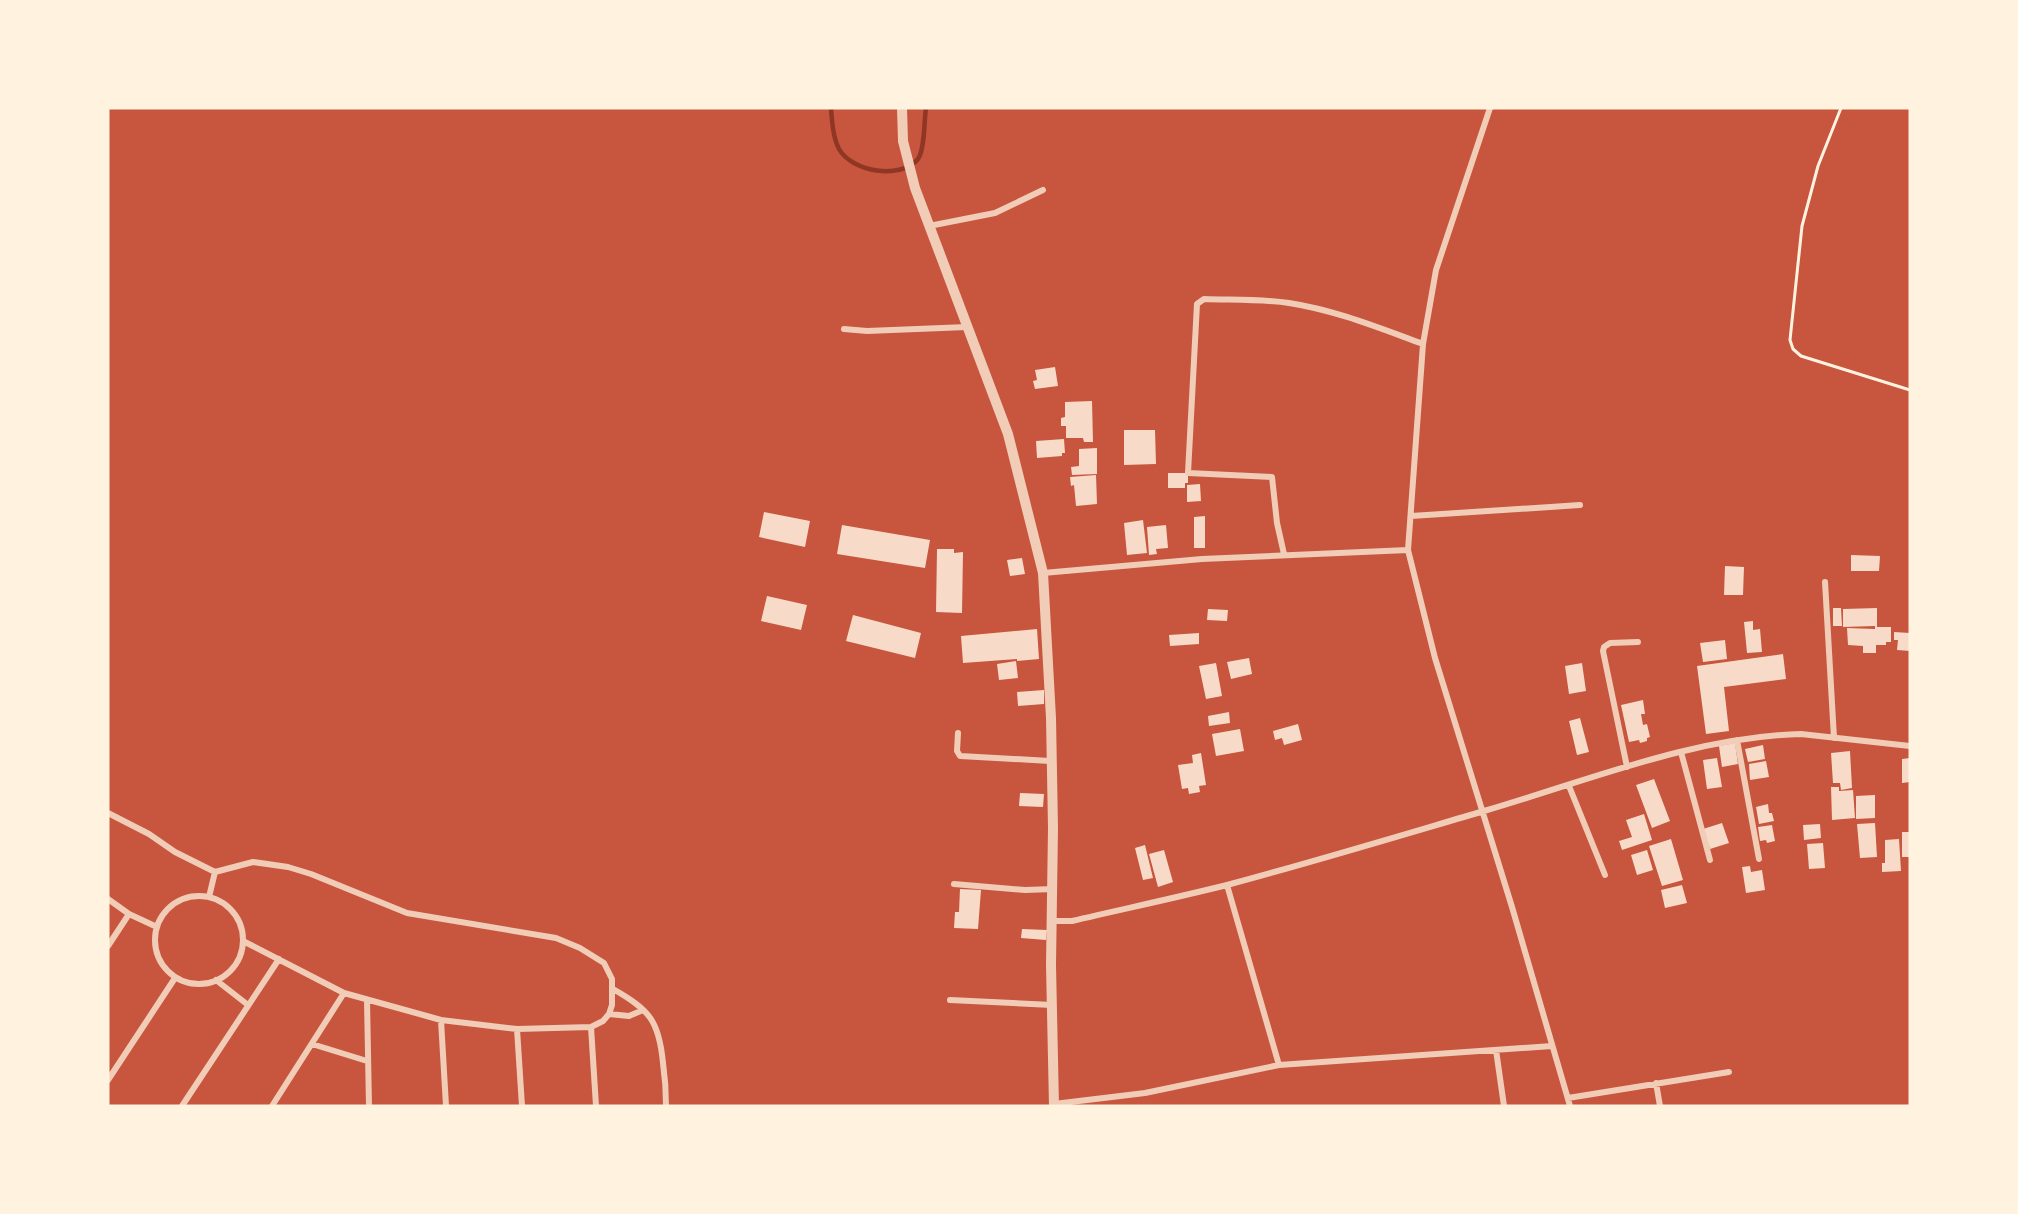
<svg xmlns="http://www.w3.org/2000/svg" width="2018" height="1214" font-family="'Noto Sans',sans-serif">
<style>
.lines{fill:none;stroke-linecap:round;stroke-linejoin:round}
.stream{stroke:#8f3625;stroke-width:4.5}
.building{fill:#f7dbc8}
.path{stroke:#fff3e0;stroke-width:3}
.minor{stroke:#f1ccb7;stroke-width:6}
.tertiary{stroke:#f1ccb7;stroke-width:10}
</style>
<rect width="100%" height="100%" fill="#c8553d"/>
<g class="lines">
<path class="stream" d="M831,108C832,122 833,137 839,149C852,172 901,180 918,159C925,149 924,120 926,108"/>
</g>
<path class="building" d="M1055,367L1058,386L1035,389L1033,381L1037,380L1035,370Z
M1092,401L1093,442H1084L1083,438H1066V426H1061V418L1065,417V402Z
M1124,430H1155L1156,464L1124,465Z
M1064,439L1065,453H1062V456L1037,458L1036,441Z
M1097,448V474L1072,475L1071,467L1079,466V449Z
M1168,473H1188V483H1185V488H1168Z
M1096,475L1097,504L1076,506L1074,485L1071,486L1070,477Z
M1200,484L1201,501L1187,502V485Z
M764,512L810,521L805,547L759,537Z
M1205,516V548H1194V517Z
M1143,520L1147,553L1127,555L1124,523Z
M842,525L930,540L925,568L837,554Z
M1166,525L1168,548L1156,549L1157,554L1149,555L1147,527Z
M937,549H954V553L963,552L962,613L936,612Z
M1851,555L1880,556L1879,571H1851Z
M1022,558L1025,574L1010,576L1007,560Z
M1725,566L1744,567L1743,595H1724Z
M767,596L807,605L801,630L761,621Z
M1833,608H1841L1842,626H1833Z
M1877,608V627H1891V642H1886V645H1876V653H1863V646L1848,645L1847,628L1875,629V626L1843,627V609Z
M1208,609L1228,610L1227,621L1207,620Z
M853,615L921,633L915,658L846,641Z
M1753,621V630L1760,629L1762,652L1747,653L1744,622Z
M1037,629L1039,659L1017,661V659L963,663L961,636Z
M1894,632L1910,633V651L1897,650L1898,640H1894Z
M1199,633V644L1170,646L1169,635Z
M1725,640L1727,659L1703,662L1700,643Z
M1783,654L1786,679L1724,687L1729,731L1706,734L1697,666Z
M1249,658L1252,674L1231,679L1227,662Z
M1016,661L1018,678L999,680L997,664Z
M1216,663L1222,696L1206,699L1199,666Z
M1582,663L1586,691L1569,694L1565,666Z
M1044,690V704L1018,706L1017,692Z
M1643,700L1645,714H1641L1643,725L1647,724L1650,737L1647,738V741L1640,743L1639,740L1629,742L1621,705Z
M1229,712L1230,723L1209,726L1208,716Z
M1580,718L1589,752L1577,755L1569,721Z
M1298,724L1302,740L1284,745L1282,738L1275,740L1273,731Z
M1240,729L1244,751L1216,756L1212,734Z
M1735,743L1738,764L1722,767L1719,746Z
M1763,745L1765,759L1748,762L1745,749Z
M1850,751L1852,788L1841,790L1840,783H1833L1831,753Z
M1201,753L1206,785L1199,786L1200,792L1189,794L1188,788L1182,789L1178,765L1193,763L1192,755Z
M1717,758L1722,787L1707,789L1703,760Z
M1910,758V782L1902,783V759Z
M1766,761L1769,777L1750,780L1749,764Z
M1654,779L1670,821L1652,828L1636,785Z
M1831,787H1839V791L1853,790L1855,818L1832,820Z
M1020,793L1044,794L1043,807L1019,806Z
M1875,795V818L1856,819V796Z
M1768,804L1769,813H1772L1774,821L1759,824L1756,807Z
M1644,814L1652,840L1622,850L1619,841L1632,837L1626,820Z
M1722,823L1729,843L1710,849L1703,829Z
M1875,823L1877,857L1860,858L1857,824Z
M1820,824L1821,838L1804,840L1803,825Z
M1772,825L1775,841L1767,843L1766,840L1760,841L1758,827Z
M1902,832H1910V857H1902Z
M1671,839L1683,880L1662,886L1649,846Z
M1899,839L1901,871L1882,872V863H1885V840Z
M1823,843L1825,868L1809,869L1807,844Z
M1145,845L1153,878L1143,880L1135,848Z
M1164,850L1173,882L1158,887L1149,854Z
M1647,850L1653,870L1637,875L1631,855Z
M1750,866L1751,872L1762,870L1765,890L1746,893L1742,867Z
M1682,885L1687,903L1665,908L1661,890Z
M960,889L981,890L978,929L954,928L955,912H959Z
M1022,929L1047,930L1046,940L1021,938Z"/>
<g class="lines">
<path class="path" d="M1841,108L1818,166L1802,226L1790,340L1793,349L1801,356L1910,390"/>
<path class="minor" d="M1490,108L1436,270L1423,344L1408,550L1435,658L1512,907L1570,1106
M929,226L995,213L1043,190
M844,329L867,331L967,327
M1411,516L1580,505
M1284,554L1277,523L1272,477L1188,473L1197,304L1204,299C1232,300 1261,299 1289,303C1335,310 1379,328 1423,344
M1043,573L1202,559L1408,550
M1825,582L1834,738
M958,733L957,751L960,756L1050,761
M1737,740L1759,859
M1681,752L1710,860
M1627,767L1603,651L1604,647L1610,643L1638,642
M1569,786L1605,875
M108,813L149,834L175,852L215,872L253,862L288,867L311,874L407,913L556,938L580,948L604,963L612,979V1005L609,1014L603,1021L591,1027L517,1029L441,1020L344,993L243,941
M954,884L1025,890L1053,889
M1227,885L1279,1065
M155 940a44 44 0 1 1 88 0a44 44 0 1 1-88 0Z
M209,897L215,872
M108,899L129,914L157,927
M1053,921H1072C1123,909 1175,898 1227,885C1313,862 1399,836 1484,811C1587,781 1693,737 1801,734L1910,746
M108,946L129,914
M216,980L248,1005
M613,989C650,1010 659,1021 663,1063C665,1077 666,1092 666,1106
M367,1000L369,1106
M950,1000L1052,1005
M609,1014L629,1016L643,1010
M441,1020L446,1106
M591,1027L596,1106
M517,1029L522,1106
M312,1044L367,1061
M1496,1050L1504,1106
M108,1080L175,978
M1656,1083L1660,1106
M1568,1098L1729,1072
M1054,1104L1145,1093L1279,1065L1552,1046
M182,1106L279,959
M272,1106L344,993"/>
<path class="tertiary" d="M902,108L903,141L915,188L1008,434L1043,573L1051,718L1053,828L1051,965L1054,1106"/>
</g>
<rect width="2018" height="1214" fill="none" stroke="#fff3e0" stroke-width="219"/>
</svg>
